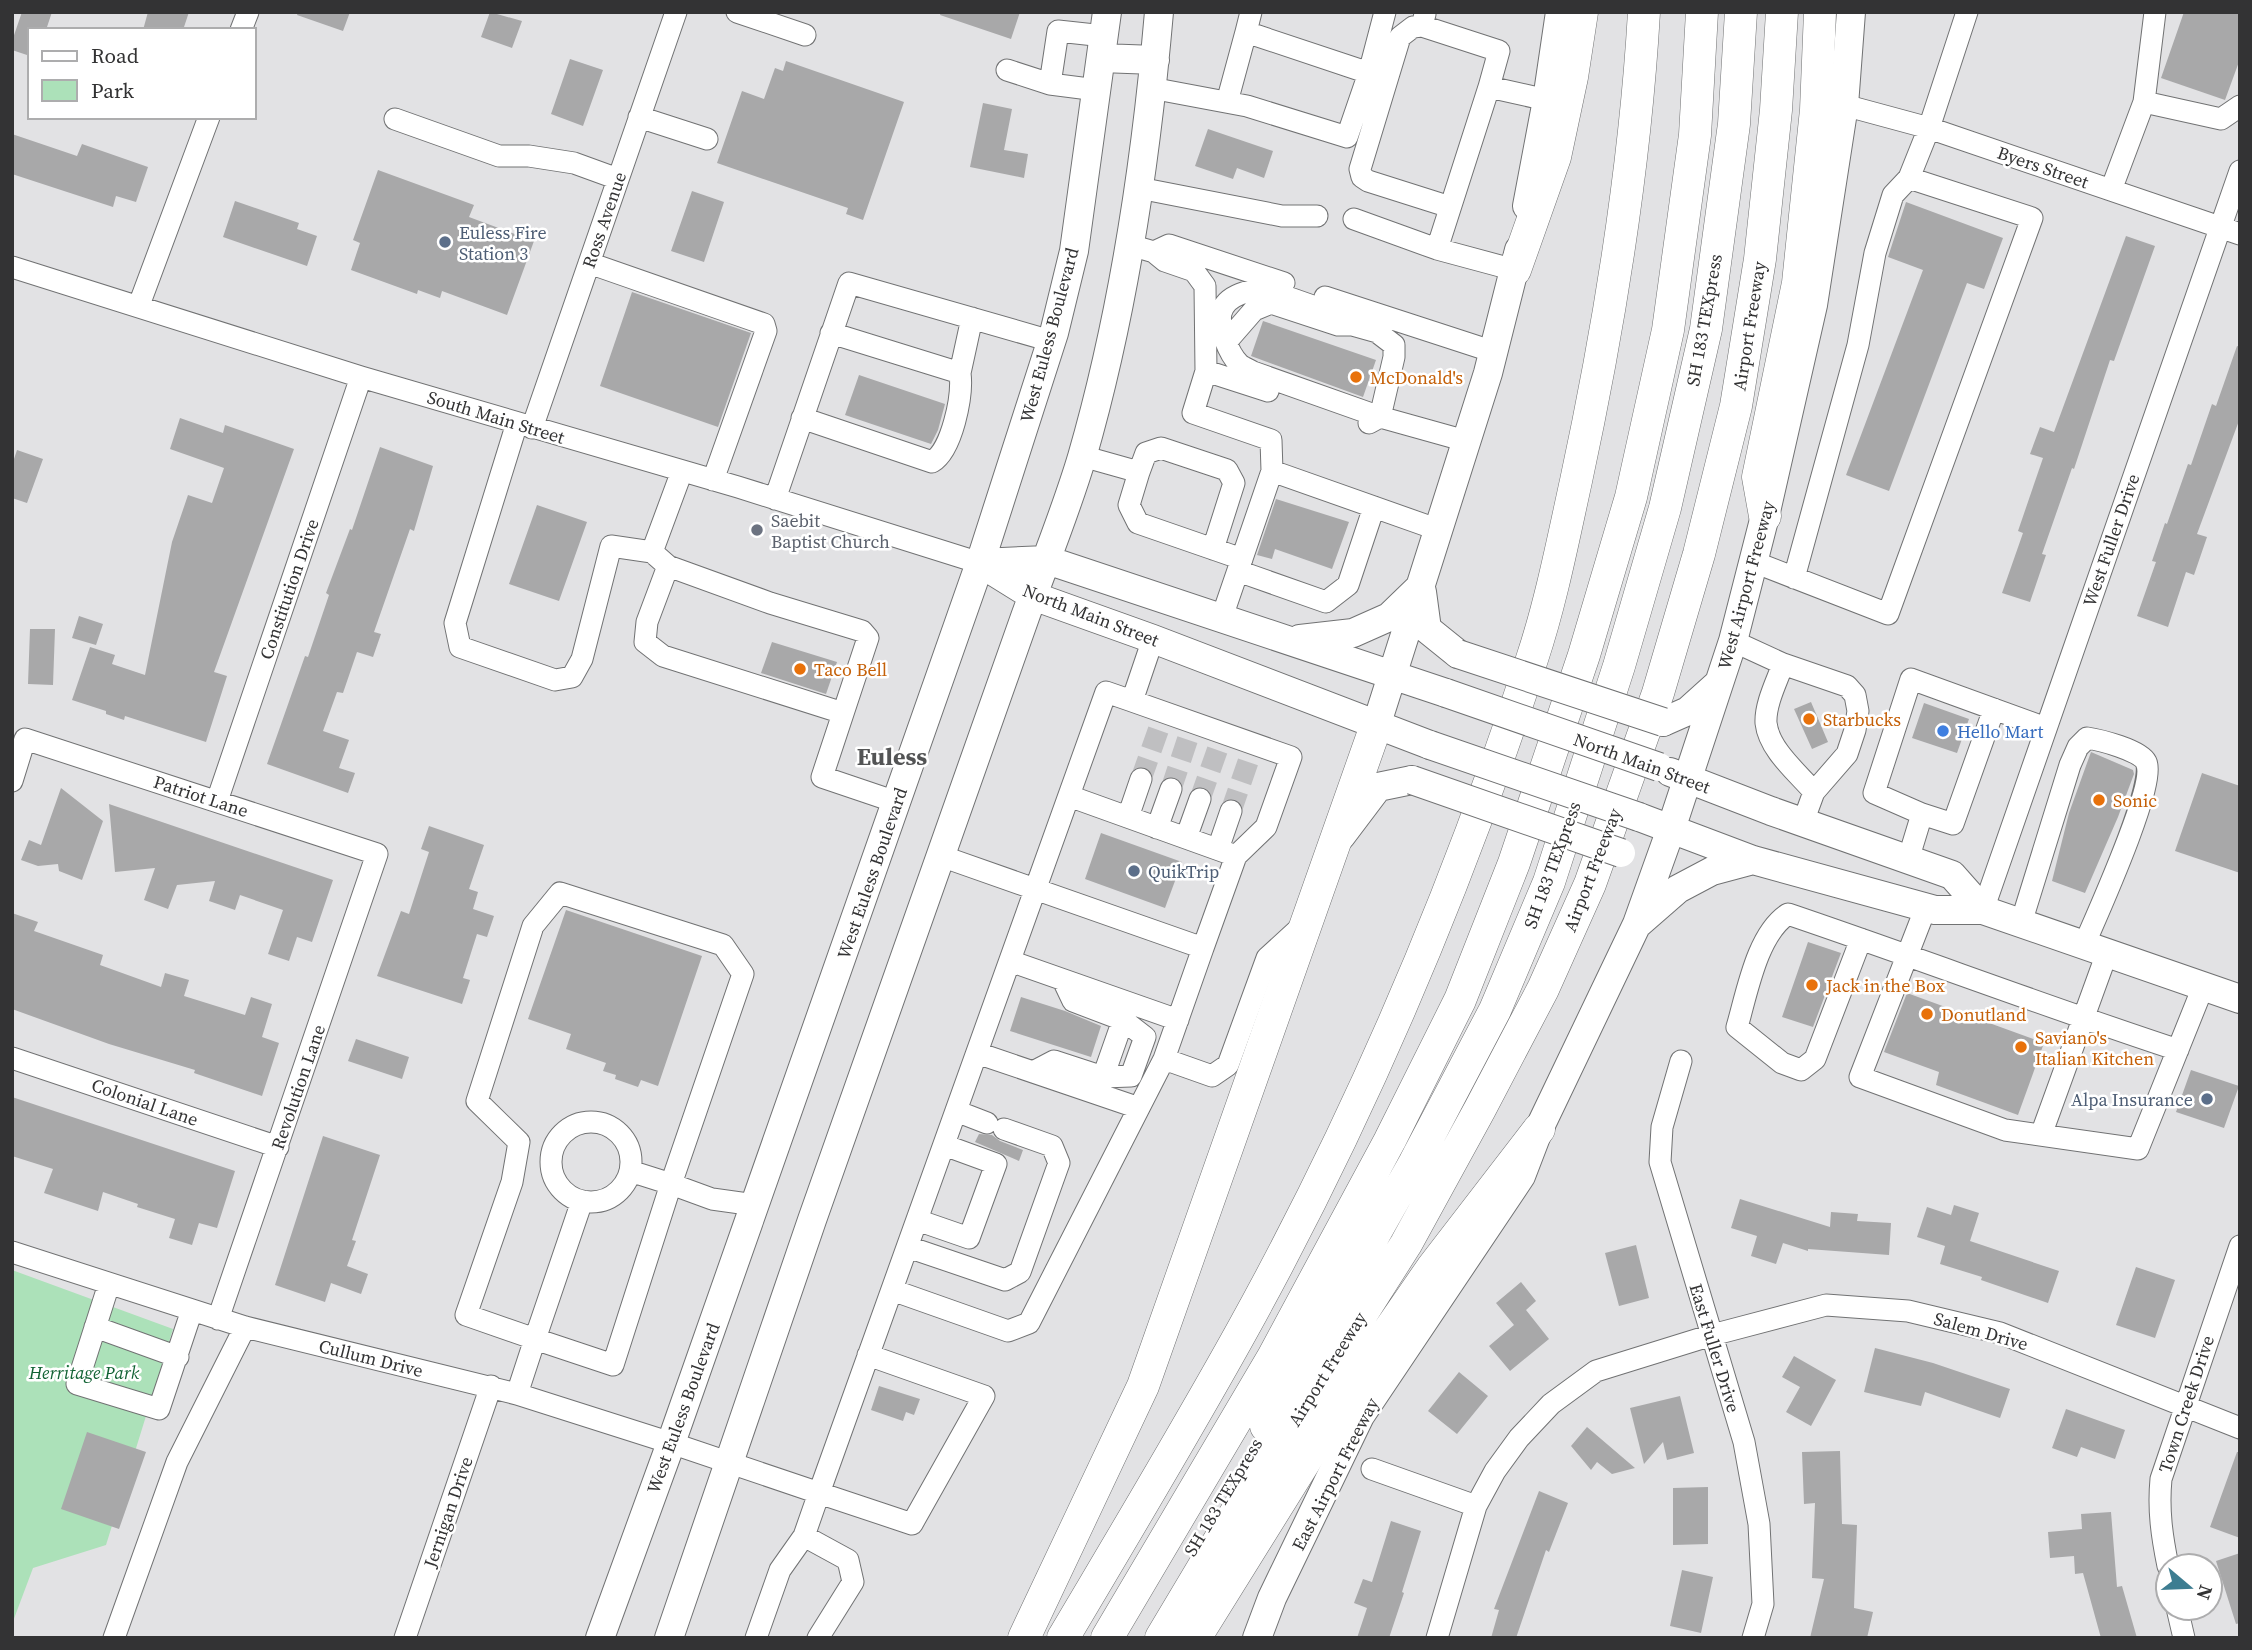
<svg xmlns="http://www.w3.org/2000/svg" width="2252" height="1650" font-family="'Source Serif 4',serif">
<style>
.green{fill:#ace1b9}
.building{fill:#a8a8a9}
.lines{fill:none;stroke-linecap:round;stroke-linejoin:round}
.minor-tunnel{stroke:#bfbfc1;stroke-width:21;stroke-dasharray:21 10;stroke-linecap:butt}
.minor-casing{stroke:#717273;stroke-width:23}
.major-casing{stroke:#717273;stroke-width:30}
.highway-casing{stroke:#717273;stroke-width:33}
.minor{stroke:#fff;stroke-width:21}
.major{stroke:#fff;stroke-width:28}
.highway{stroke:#fff;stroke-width:32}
.major-bridge-casing{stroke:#717273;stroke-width:30;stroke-linecap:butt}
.major-bridge{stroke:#fff;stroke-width:28}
.service-dot{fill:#5c6f8a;stroke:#fff;stroke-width:2.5}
.food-dot{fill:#e8710a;stroke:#fff;stroke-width:2.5}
.worship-dot{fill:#6b7280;stroke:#fff;stroke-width:2.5}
.shop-dot{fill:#3f7fe0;stroke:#fff;stroke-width:2.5}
.labels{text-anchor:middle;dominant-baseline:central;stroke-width:5;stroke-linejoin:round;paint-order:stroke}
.street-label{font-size:18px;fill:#333334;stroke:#fff}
.service-label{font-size:18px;fill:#4e5e75;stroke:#fff;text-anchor:start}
.food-label{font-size:18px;fill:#c56008;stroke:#fff;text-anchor:start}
.worship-label{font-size:18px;fill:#5b616d;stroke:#fff;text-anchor:start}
.shop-label{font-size:18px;fill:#366cbe;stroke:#fff;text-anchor:start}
.park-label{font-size:18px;font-style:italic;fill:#116233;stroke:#fff}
.district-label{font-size:24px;font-weight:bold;fill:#535455;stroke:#fff}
</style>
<rect width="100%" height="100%" fill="#e2e2e4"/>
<path class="green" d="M12,1270L173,1329L106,1545L33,1568L12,1624Z"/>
<path class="building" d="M22,12H52L46,30H30V56L12,50V41Z
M148,12H189L183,30H143Z
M298,12H350L343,31L297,15Z
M490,12L522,21L512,48L481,37Z
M941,12H1020L1011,39L940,15Z
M2184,12H2240V59L2225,100L2161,78Z
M570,59L603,70L583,126L551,114Z
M786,61L904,102L863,220L846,214L848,208L717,163L742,91L764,99L775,68L783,71Z
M983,103L1012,109L1004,150L1028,154L1024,178L970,167Z
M1208,129L1273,151L1264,178L1237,168L1233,179L1195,166Z
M12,134L77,156L82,144L148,167L136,202L116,196L113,207L12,174Z
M378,170L474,205L469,217L534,241L507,315L442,291L440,298L418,290L417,294L351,270L360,243L353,240Z
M692,191L724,202L704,262L671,251Z
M235,201L299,223L297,229L317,236L307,266L223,237Z
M1906,202L2003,238L1984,289L1967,283L1889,491L1846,475L1923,270L1888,257Z
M2126,236L2155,246L2114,361L2110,360L2074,469L2072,468L2042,554L2046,555L2030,602L2002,593L2023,533L2018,531L2043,458L2030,454L2040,427L2054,432Z
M632,292L751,333L718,427L600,386Z
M1263,321L1376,360L1363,397L1251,356Z
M2237,346L2240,347V418L2197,534L2207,537L2194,575L2186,572L2168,627L2137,616L2156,562L2152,561L2165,523L2167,524L2188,464L2191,465L2212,404L2216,406Z
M859,375L945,404L938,430L931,444L845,415Z
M180,418L223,433L225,425L294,449L214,672L227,676L206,742L125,716L124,720L106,714V711L72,700L90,647L115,655L112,664L145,675L172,542L188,495L212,503L224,468L170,449Z
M380,447L433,466L414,531L410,529L374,632L381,634L373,657L357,652L343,693L337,692L323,731L349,740L339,768L355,773L348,793L267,764L305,656L308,657L329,595L326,593L350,529L352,530Z
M17,450L43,459L27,503L12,498V465Z
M1276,499L1349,522L1332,569L1275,549L1272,559L1257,555Z
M537,505L587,522L559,601L509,584Z
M79,616L103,624L96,645L72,638Z
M30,629H55L53,685L28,684Z
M772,642L837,662L826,694L761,673Z
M1811,702L1828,742L1812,749L1794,709Z
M1924,703L1969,719L1957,753L1912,738Z
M2091,752L2133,770L2134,774L2118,817L2085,893L2052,881L2069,813Z
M2202,773L2240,786V873L2175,851Z
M61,788L103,821L82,880L59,871L58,864L38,866L21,860L29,840L41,845Z
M109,804L333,880L312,942L297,937L289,961L268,954L283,910L240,895L235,910L209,901L215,881L177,885L168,909L144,900L155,868L115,872Z
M429,826L484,845L469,889L478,892L473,909L494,916L487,937L477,934L463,978L470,980L462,1004L377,976L401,911L409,914L429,852L421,849Z
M1101,833L1182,862L1165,908L1085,879Z
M566,910L702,956L658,1086L641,1080L638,1087L615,1079L616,1075L603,1071L606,1063L566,1049L571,1034L528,1019Z
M12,913L38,922L34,931L103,955L100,965L161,987L165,973L189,980L184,996L245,1015L251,997L272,1004L262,1037L279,1043L262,1096L194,1073L195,1070L109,1044L12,1009Z
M1808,942L1841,953L1813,1027L1782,1017Z
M1907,993L2044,1043L2018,1115L1936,1085L1939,1072L1884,1052Z
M1021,997L1065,1011L1101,1026L1091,1057L1010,1031Z
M356,1039L409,1057L402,1079L348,1061Z
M2191,1070L2239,1086L2224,1128L2176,1112Z
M12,1097L235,1171L217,1228L199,1223L192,1245L169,1238L175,1219L137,1207L138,1204L103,1192L98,1211L44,1193L53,1169L12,1156Z
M979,1134L992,1135L1000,1141L1023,1150L1019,1161L975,1142Z
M323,1136L380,1155L352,1240L356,1241L347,1266L368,1274L361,1294L331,1283L325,1302L275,1285Z
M1740,1199L1830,1227L1831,1212L1858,1214L1857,1221L1891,1223L1889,1255L1808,1249V1251L1783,1243L1776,1264L1751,1256L1757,1236L1731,1228Z
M1954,1205L1979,1213L1970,1241L2059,1271L2048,1303L1981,1280L1982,1277L1940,1264L1945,1246L1917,1237L1927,1207L1951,1215Z
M1636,1245L1649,1298L1619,1306L1605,1253Z
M2136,1267L2175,1280L2155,1338L2116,1325Z
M1521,1282L1536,1301L1526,1310L1549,1339L1510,1371L1489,1346L1514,1325L1496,1303Z
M1875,1348L1933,1363L2010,1389L2000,1418L1925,1392L1921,1406L1864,1392Z
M1794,1356L1836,1380L1811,1426L1786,1412L1800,1387L1782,1377Z
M1459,1372L1488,1396L1457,1434L1428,1411Z
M879,1386L920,1399L914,1415L906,1412L903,1421L871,1410Z
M1680,1396L1694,1453L1667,1460L1663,1442L1644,1464L1630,1408Z
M2066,1409L2125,1430L2115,1459L2081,1447L2077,1457L2052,1448Z
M1587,1427L1635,1468L1612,1474L1597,1462L1591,1470L1571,1446Z
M87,1432L146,1452L119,1529L61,1509Z
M1840,1451L1842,1524L1857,1525L1854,1608L1873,1612L1867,1638H1810L1824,1579L1812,1578L1815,1503L1804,1504L1802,1452Z
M2237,1452H2240V1538L2210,1527Z
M1708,1487V1544L1673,1545V1488Z
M1539,1491L1568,1503L1549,1552L1546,1550L1516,1638H1491L1499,1610L1494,1609Z
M2111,1512L2117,1587L2122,1586L2137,1638H2101L2083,1573L2075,1574L2074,1556L2050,1558L2048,1532L2082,1529L2081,1514Z
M1391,1521L1421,1531L1402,1592L1404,1593L1389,1638H1357L1367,1608L1354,1603L1363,1579L1372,1582Z
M2240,1553V1623L2236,1624L2216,1561Z
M1682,1570L1713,1577L1701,1633L1670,1626Z"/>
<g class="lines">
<path class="minor-tunnel" d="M1141,779L1159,728
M1171,789L1188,738
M1200,799L1218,748
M1231,811L1249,759"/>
<g class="minor-casing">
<path id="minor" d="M737,12L805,35
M1251,12L1246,32L1369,73
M1425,14L1422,26L1499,51L1489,87L1547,100
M1422,26L1413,27L1400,37L1360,169L1362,177L1368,181L1450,207
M241,30L248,12
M1007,70L1050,84L1097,90
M1050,84L1058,31L1104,36
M1489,87L1437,249L1515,270
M1151,88L1247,106L1347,137L1369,73L1385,12
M1227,102L1246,32
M2144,102L2221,119L2240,106
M1844,105L1929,128L2240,234
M639,117L707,139
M395,119L499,156H529L574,163L618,179
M1139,188L1282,216H1317
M2111,190L2144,102L2155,12
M1354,219L1437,249
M1130,245L1154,252L1165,261L1194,271L1205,286L1206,371L1268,391
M1154,252L1169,245L1284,283
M589,263L764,324L766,331L713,480
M12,267L361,377L738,487L980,563
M1325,297L1494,352
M139,305L209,117
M831,333L960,373L972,318
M1227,341L1254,310L1271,303L1338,325H1352L1377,332L1394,345V357L1380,417L1253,372C1248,369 1242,367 1239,364C1229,354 1218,327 1221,313C1226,294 1252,289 1267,290L1341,316L1352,325
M1206,371L1193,413L1271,440L1272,471L1439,530
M802,418L932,462C952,450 963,396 960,373
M517,423L455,623L460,647L555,680L572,677L582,659L611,546L652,552
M1369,423L1380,417L1466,441
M532,428L676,12
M1082,456L1139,472L1129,505L1138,523L1242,559
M682,471L652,552L668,566L770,603L862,631L868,638L822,777L896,802
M1139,472L1146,453L1161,448L1227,470L1234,483L1213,549
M775,499L849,283L1051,341
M1754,562L1888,614L2032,218L1909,178L1929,128L1967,12
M668,566L647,622L645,642L663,656L843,713
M1238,571L1326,602L1348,585L1374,507
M1794,578L1858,345L1875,253L1893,195L1909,178
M1222,617L1272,471
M1733,641L1783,664L1847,686L1855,695L1858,711L1855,730L1847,754L1814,792L1803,822
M1783,664C1777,681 1765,704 1766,723C1769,750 1798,773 1814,792
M1132,701L1291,757L1266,827L1236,856L1203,948
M12,781L25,739L377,854L218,1319
M1069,796L1236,856
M217,801L361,377
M1922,814L1953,824L1994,709
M1128,817L1141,779
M1157,828L1171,789
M1186,838L1200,799
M1218,849L1231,811
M1908,860L1922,814L1874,793L1911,679L2046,728
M1926,907L1860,1077L2005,1130L2138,1149L2203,987
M1983,910L2240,171
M2021,923L2070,765L2078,747L2087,738C2100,740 2140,750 2146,762C2157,783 2096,917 2084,945
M1861,939L1815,1059L1801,1070L1782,1063L1737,1027C1747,993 1757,934 1788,914C1918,958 2047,1007 2178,1050
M1010,961L1178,1020
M977,1053L1139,1108
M12,1058L278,1147
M1164,1059L1212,1076L1228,1065L1267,958L1303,925
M1681,1061L1662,1127L1660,1162L1744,1442L1759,1524L1763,1604L1753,1638
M1033,1072L1054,1061L1103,1077L1123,1020L1073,1001L1063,980
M1103,1077L1131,1076L1145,1037L1123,1020
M956,1111L987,1123
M551 1162a40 40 0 1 1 80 0a40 40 0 1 1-80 0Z
M2041,1135L2107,953
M582,1201L535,1339L613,1365L671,1184L630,1171
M917,1220L969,1238L996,1164L944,1145
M908,1247L1005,1280L1020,1272L1059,1163L1052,1146L1004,1129
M12,1252L245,1327L517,1394L671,1443L819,1493L1106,692L1132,701L1153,639
M109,1284L77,1384L159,1409L192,1310
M892,1290L1008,1331L1029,1323L1164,1059L1203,948L941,856
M95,1327L178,1357
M517,1394L535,1339L466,1315L512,1182L519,1142L477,1101L533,926L560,893L723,945L743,974L671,1184L712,1199L755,1205
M1372,1469L1476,1506
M804,1536L848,1560L853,1582L818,1638
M2168,1566C2162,1537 2158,1510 2161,1479L2240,1246
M2177,1608L2184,1638
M114,1638L177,1462L245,1327
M405,1638L491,1386
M756,1638L780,1570L804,1536L819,1493L912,1524L984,1396L868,1355
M1437,1638L1476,1506L1495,1471L1519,1438L1551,1404L1596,1371L1712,1335L1826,1305L1908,1311L2000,1333L2240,1428"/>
</g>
<g class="major-casing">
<path id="major" d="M1101,58L1155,60
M1527,206L1547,100L1560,12
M980,563L1047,560L1446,693
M980,563L1033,596L1153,639L1430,745
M1422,592L1427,629L1458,654
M1300,639L1353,633L1389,617L1419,588
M1663,722L1688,711L1718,684
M1377,723L1488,373L1519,250
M1670,772L1771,811L1952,875L1983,910
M1639,817L1753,860L1935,910H1983L2240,999
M1341,836L1378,787L1412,780
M1639,923L1678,889L1712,871L1753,860
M600,1638L671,1443L980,563L1054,333L1074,251L1107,12
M669,1638L812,1220L1025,617C1044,564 1066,511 1082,457C1124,312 1146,162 1159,12
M1257,1638L1272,1598L1360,1416L1521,1176L1539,1129L1637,924L1671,829L1733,641L1765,516L1813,305L1844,105L1851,12"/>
</g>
<g class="highway-casing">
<path id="highway" d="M1515,270L1555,157L1572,77L1582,12
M1765,516L1758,477L1798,283L1816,110L1820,12
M1266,1426L1415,1162L1495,1010L1549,882L1619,666L1665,508L1706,329L1734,124L1741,12
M1024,1638L1143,1386L1377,723
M1063,1638C1124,1535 1186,1432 1244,1327C1361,1115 1457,889 1532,659C1551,602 1563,540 1576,481C1609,328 1635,168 1644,12
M1107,1638L1272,1359L1390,1140L1460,1000L1514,863L1584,655L1631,497L1668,330L1695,135L1702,12
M1161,1638L1247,1494L1406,1244L1480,1109L1543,989L1590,884L1658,693L1699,554L1736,406L1760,259L1776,110L1782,12
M1195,1638L1363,1368L1432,1268L1539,1129"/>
</g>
<use href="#minor" class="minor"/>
<use href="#major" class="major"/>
<use href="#highway" class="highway"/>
<g class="major-bridge-casing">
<path id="major-bridge" d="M1458,654L1663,722
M1446,693L1659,767
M1430,745L1639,817
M1412,780L1621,853"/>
</g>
<use href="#major-bridge" class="major-bridge"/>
</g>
<g class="service-dot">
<circle cx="445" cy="242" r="7"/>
<circle cx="1134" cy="871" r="7"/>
<circle cx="2207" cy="1099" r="7"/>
</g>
<g class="food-dot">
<circle cx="1356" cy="377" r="7"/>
<circle cx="800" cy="669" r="7"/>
<circle cx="1809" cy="719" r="7"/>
<circle cx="2099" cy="800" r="7"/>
<circle cx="1812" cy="985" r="7"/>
<circle cx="1927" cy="1014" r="7"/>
<circle cx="2021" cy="1047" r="7"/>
</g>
<circle class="worship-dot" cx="757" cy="530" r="7"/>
<circle class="shop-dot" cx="1943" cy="731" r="7"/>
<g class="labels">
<g class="street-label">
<text transform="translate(2043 167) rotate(19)">Byers Street</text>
<text transform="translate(604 220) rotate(-71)">Ross Avenue</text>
<text transform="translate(1704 320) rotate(-80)">SH 183 TEXpress</text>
<text transform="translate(1749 326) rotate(-81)">Airport Freeway</text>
<text transform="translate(1049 335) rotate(-75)">West Euless Boulevard</text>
<text transform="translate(496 417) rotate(17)">South Main Street</text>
<text transform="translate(2111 540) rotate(-71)">West Fuller Drive</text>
<text transform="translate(1746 585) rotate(-75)">West Airport Freeway</text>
<text transform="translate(289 589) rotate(-71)">Constitution Drive</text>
<text transform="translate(1091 615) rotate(21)">North Main Street</text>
<text transform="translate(1642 763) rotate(20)">North Main Street</text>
<text transform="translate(201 796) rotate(18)">Patriot Lane</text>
<text transform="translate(1552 865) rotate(-70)">SH 183 TEXpress</text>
<text transform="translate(1592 870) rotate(-69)">Airport Freeway</text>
<text transform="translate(872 873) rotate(-71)">West Euless Boulevard</text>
<text transform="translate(298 1087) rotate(-71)">Revolution Lane</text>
<text transform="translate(145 1102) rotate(19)">Colonial Lane</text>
<text transform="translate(1981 1331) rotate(16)">Salem Drive</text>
<text transform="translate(1715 1348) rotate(73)">East Fuller Drive</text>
<text transform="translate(371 1358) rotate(14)">Cullum Drive</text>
<text transform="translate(1327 1369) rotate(-58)">Airport Freeway</text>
<text transform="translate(2186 1404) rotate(-72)">Town Creek Drive</text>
<text transform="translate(683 1408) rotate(-70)">West Euless Boulevard</text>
<text transform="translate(1335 1474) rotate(-63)">East Airport Freeway</text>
<text transform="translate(1223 1497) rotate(-59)">SH 183 TEXpress</text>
<text transform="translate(448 1512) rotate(-71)">Jernigan Drive</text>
</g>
<g class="service-label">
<text x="459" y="232">Euless Fire<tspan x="459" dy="21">Station 3</tspan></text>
<text x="1148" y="871">QuikTrip</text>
<text x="2193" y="1099" text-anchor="end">Alpa Insurance</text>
</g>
<g class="food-label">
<text x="1370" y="377">McDonald's</text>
<text x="814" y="669">Taco Bell</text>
<text x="1823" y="719">Starbucks</text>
<text x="2113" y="800">Sonic</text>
<text x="1826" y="985">Jack in the Box</text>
<text x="1941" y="1014">Donutland</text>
<text x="2035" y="1037">Saviano's<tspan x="2035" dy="21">Italian Kitchen</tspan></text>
</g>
<g class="worship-label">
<text x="771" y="520">Saebit<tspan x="771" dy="21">Baptist Church</tspan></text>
</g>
<g class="shop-label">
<text x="1957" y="731">Hello Mart</text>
</g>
<g class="park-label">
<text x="84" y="1372">Herritage Park</text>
</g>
<g class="district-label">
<text x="892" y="756">Euless</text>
</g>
</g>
<rect width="2252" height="1650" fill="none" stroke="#333334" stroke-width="28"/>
<rect x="28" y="28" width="228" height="91" fill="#ffffff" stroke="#adadae" stroke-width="2"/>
<rect x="42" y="51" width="35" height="10" fill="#ffffff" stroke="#adadae" stroke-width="2"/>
<text x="91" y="63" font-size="21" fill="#333334">Road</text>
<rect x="42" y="80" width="35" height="21" fill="#ace1b9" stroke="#adadae" stroke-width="2"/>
<text x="91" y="98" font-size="21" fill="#333334">Park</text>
<g transform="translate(2189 1587) rotate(109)"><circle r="33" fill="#ffffff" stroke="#adadae" stroke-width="2"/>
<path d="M0-5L12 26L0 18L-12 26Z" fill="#3d7d91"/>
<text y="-10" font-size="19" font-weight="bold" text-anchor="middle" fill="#333334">N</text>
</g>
</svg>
